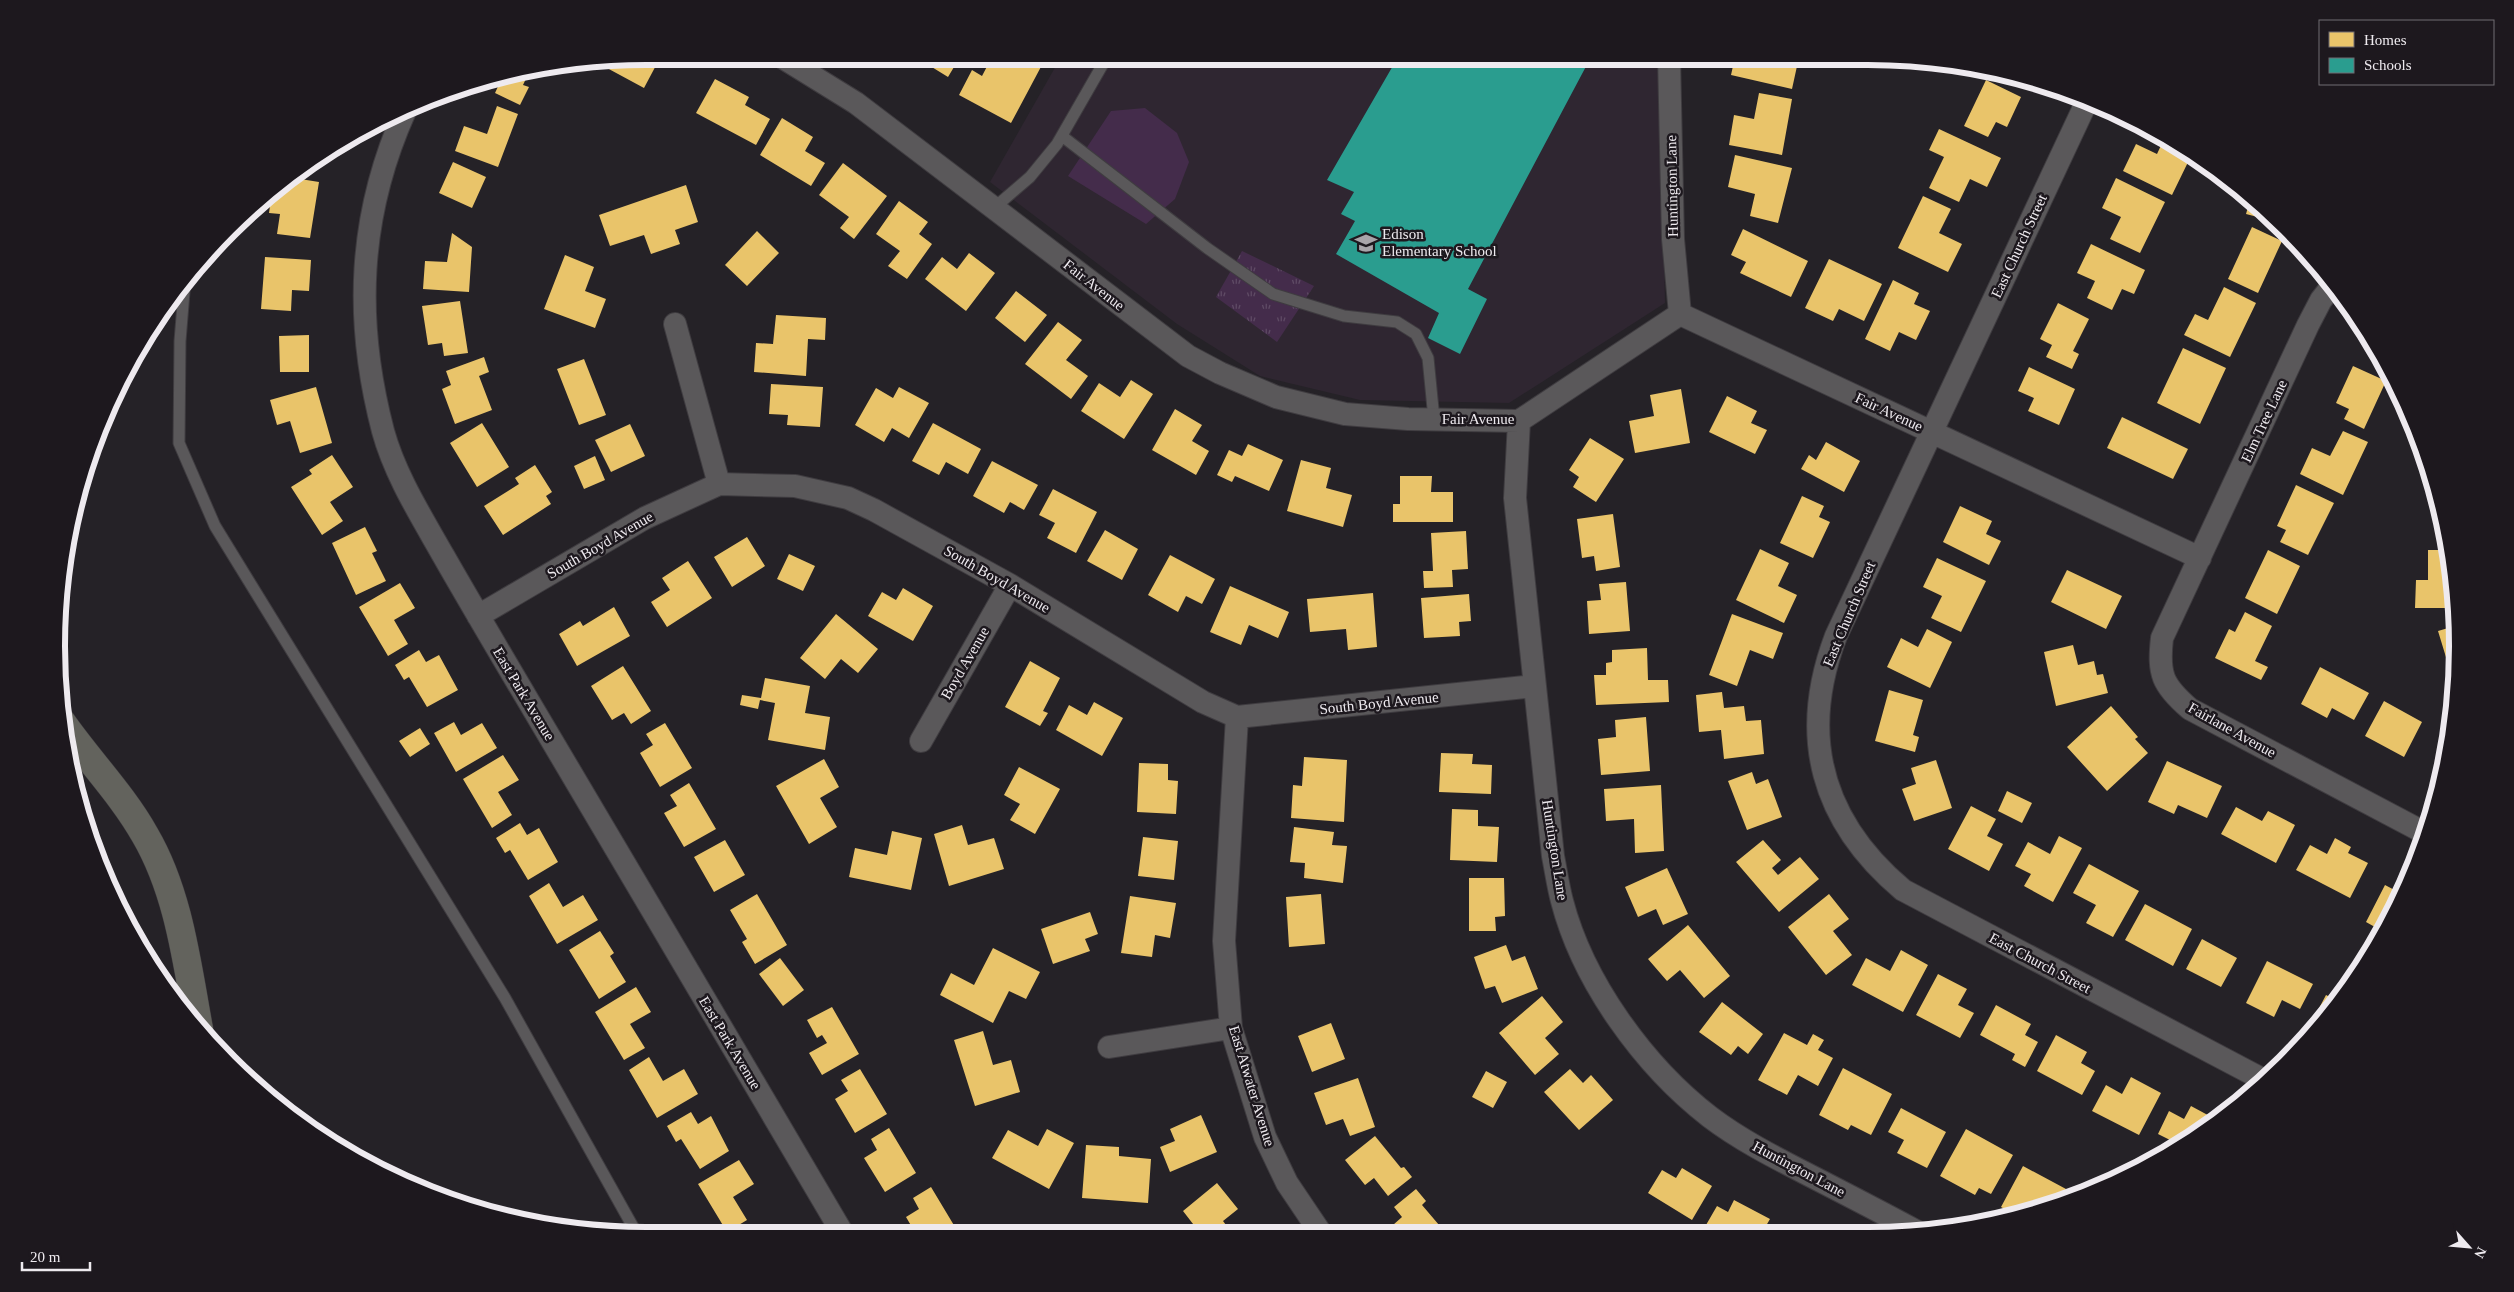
<svg xmlns="http://www.w3.org/2000/svg" width="2514" height="1292" font-family="'Times New Roman',serif">
<style>
.built{fill:#2f2631}
.park{fill:url(#park-tufts)}
.pitch{fill:#442c4b}
.homes{fill:#e9c46a}
.schools{fill:#2a9d8f}
.lines{fill:none;stroke-linecap:round;stroke-linejoin:round}
.service-casing{stroke:#3f3c40;stroke-width:13}
.minor-casing{stroke:#3f3c40;stroke-width:24}
.motorway-casing{stroke:#3f3c40;stroke-width:29}
.service{stroke:#5a585a;stroke-width:11}
.minor{stroke:#5a585a;stroke-width:22}
.motorway{stroke:#63635d;stroke-width:28}
.labels{text-anchor:middle;dominant-baseline:central;stroke-width:5;stroke-linejoin:round;paint-order:stroke}
.street-label{font-size:15px;fill:#eeeaef;stroke:#1d181e}
.poi-label{font-size:15px;fill:#eeeaef;stroke:#1d181e;text-anchor:start}
.rim{fill:none;stroke:#eeeaef;stroke-width:6}
</style>
<defs>
<pattern id="park-tufts" width="24" height="20" patternUnits="userSpaceOnUse" patternTransform="scale(1.25)"><rect width="24" height="20" fill="#442c4b"/><path d="M3 7l-1-3M5 7V3M7 7l1-3M15 17l-1-3M17 17v-4M19 17l1-3" fill="none" stroke="#5f4b65"/></pattern>
</defs>
<rect width="100%" height="100%" fill="#252227"/>
<path class="built" d="M1061,57H1660L1665,303L1509,403L1360,400L1260,376L1177,324L990,182Z"/>
<path class="park" d="M1242,251L1314,286L1277,342L1216,297Z"/>
<path class="pitch" d="M1145,108L1177,133L1189,162L1175,199L1146,224L1068,176L1111,111Z"/>
<path class="homes" d="M646,56H661L644,88L594,61Z
M899,57H960L948,77L922,61L918,68Z
M992,57H1030L1043,63L1011,123L959,95L972,70L982,76Z
M1735,57H1799L1792,89L1731,75Z
M531,68L523,85L529,87L520,105L495,93L501,80L495,77Z
M715,79L749,97L745,105L770,119L756,145L696,113Z
M1986,80L2021,97L2007,127L1996,122L1988,137L1964,126Z
M1759,93L1792,99L1782,155L1729,145L1734,115L1754,119Z
M497,106L518,114L498,167L455,151L464,126L487,134Z
M782,118L813,137L805,151L825,163L811,186L760,155Z
M1939,129L2001,158L1987,187L1970,179L1959,202L1929,188L1944,157L1929,150Z
M2164,139L2191,156L2172,195L2123,171L2136,144L2157,154Z
M1735,155L1792,168L1778,223L1750,216L1755,194L1728,187Z
M453,162L486,177L472,208L439,193Z
M843,163L887,196L854,239L840,228L849,217L819,195Z
M288,177L319,182L310,238L277,234L280,214L269,213L271,199L266,198Z
M2116,178L2165,202L2140,253L2110,239L2121,217L2102,208Z
M686,185L698,222L675,230L680,244L651,254L644,235L610,246L599,215Z
M1923,196L1951,209L1939,233L1962,244L1948,272L1898,248Z
M2250,200L2273,221L2246,214Z
M899,201L928,222L919,234L932,244L907,279L888,266L900,251L876,234Z
M2252,227L2282,241L2258,293L2228,279Z
M1743,229L1808,261L1791,297L1740,273L1746,262L1731,255Z
M757,231L779,253L747,286L725,265Z
M452,233L472,247L469,292L423,289L425,261L447,262Z
M2091,244L2145,270L2134,294L2122,289L2112,310L2087,298L2095,281L2077,273Z
M969,253L995,273L966,311L925,279L942,257L957,269Z
M565,255L594,267L585,291L606,299L595,328L544,309Z
M265,257L311,260L309,291L292,290L291,311L261,309Z
M1829,259L1882,284L1864,321L1839,309L1833,321L1805,308Z
M1893,280L1919,293L1914,304L1930,311L1916,340L1899,332L1890,351L1865,339Z
M2224,287L2256,303L2230,357L2184,335L2195,314L2208,320Z
M1016,291L1047,315L1025,342L995,318Z
M460,301L468,353L444,356L442,343L428,345L422,306Z
M2058,303L2089,319L2073,351L2079,354L2072,369L2046,357L2052,345L2040,339Z
M776,315L826,318L825,340L808,339L806,376L754,372L756,343L773,344Z
M1058,322L1082,340L1066,360L1088,376L1071,399L1025,364Z
M309,335V372H280L279,336Z
M2370,339L2379,351L2381,355L2372,356Z
M2183,348L2226,368L2200,424L2157,403Z
M484,357L489,372L479,376L492,410L455,424L442,389L451,385L446,371Z
M584,359L606,415L579,425L557,369Z
M2353,366L2386,381L2364,429L2344,419L2349,409L2336,403Z
M2029,367L2075,389L2059,425L2028,411L2034,398L2018,391Z
M1131,380L1153,394L1124,439L1081,411L1099,383L1120,397Z
M771,384L823,387L820,427L787,425L788,415L769,414Z
M316,387L332,443L300,453L290,421L277,425L270,400Z
M899,387L929,403L909,438L892,428L884,442L855,425L876,388L893,398Z
M1681,389L1690,443L1635,453L1629,421L1654,416L1650,395Z
M1727,396L1757,411L1751,423L1767,430L1755,454L1709,432Z
M1175,409L1202,425L1192,441L1209,451L1196,475L1152,450Z
M2122,417L2188,449L2173,479L2107,448Z
M482,423L509,467L477,487L450,443Z
M933,423L981,449L968,474L946,462L939,475L912,461Z
M630,424L645,456L611,472L595,440Z
M2343,431L2368,442L2343,495L2300,474L2312,448L2330,456Z
M1590,438L1624,459L1596,502L1573,487L1579,477L1569,470Z
M1826,442L1860,461L1844,492L1801,469L1809,455L1816,460Z
M1248,444L1283,460L1269,491L1235,476L1232,482L1217,475L1229,450L1242,456Z
M332,455L353,487L330,502L343,521L322,535L291,487L312,474L309,470Z
M595,456L605,480L584,489L574,466Z
M1301,460L1331,468L1326,488L1352,495L1343,527L1287,511Z
M992,461L1038,485L1024,510L1010,502L1004,513L973,496Z
M535,465L552,492L546,496L551,504L503,535L484,506L519,484L515,478Z
M1400,476H1432L1431,492H1453V522H1393V504H1400Z
M2296,485L2334,503L2308,555L2280,542L2286,530L2277,526Z
M1053,489L1097,512L1076,553L1047,538L1055,523L1039,515Z
M1802,496L1824,506L1819,517L1830,522L1813,558L1780,543Z
M1960,506L1992,521L1986,534L2001,541L1989,565L1943,542Z
M2439,511L2443,529L2434,525Z
M1613,514L1620,567L1596,571L1594,556L1582,558L1577,519Z
M365,527L377,551L372,553L386,581L356,595L332,543Z
M1105,530L1138,549L1122,580L1087,561Z
M1466,531L1468,569L1452,570L1453,587L1424,588L1423,571H1433L1431,533Z
M747,537L765,566L732,587L714,557Z
M1760,549L1789,563L1778,586L1797,595L1784,623L1736,600Z
M2268,550L2300,566L2277,614L2245,598Z
M2428,550H2448L2453,569L2454,608H2415L2416,580H2428Z
M789,554L815,566L803,591L777,579Z
M1170,555L1215,579L1202,604L1186,596L1178,612L1148,595Z
M1937,558L1986,581L1961,632L1931,618L1942,596L1923,587Z
M688,561L712,598L667,627L651,602L670,590L662,578Z
M2067,570L2122,596L2106,629L2051,602Z
M1626,582L1630,631L1589,634L1587,601L1601,600L1599,584Z
M400,583L415,608L394,620L408,644L388,656L359,607Z
M1230,586L1289,612L1278,638L1249,625L1241,645L1210,632Z
M903,588L933,606L913,641L868,616L882,592L896,600Z
M1373,593L1377,647L1348,650L1346,629L1310,632L1307,599Z
M1469,594L1471,621L1459,622L1460,636L1424,638L1421,598Z
M614,607L630,636L577,666L559,634L580,621L583,626Z
M2245,612L2272,626L2255,661L2268,667L2261,680L2215,658L2229,629L2235,632Z
M836,614L878,649L858,673L841,659L825,679L800,658Z
M1732,614L1783,633L1773,659L1750,650L1737,686L1709,675Z
M2455,626L2457,684L2456,690L2438,631Z
M1927,629L1952,642L1930,688L1887,667L1901,638L1918,647Z
M2073,645L2078,665L2094,661L2097,675L2103,674L2108,693L2056,706L2044,652Z
M1647,648L1648,680H1668L1669,702L1596,705L1594,675H1606V663L1612,662V650Z
M419,650L426,662L439,655L458,690L427,707L409,677L404,680L395,665Z
M1030,661L1060,678L1043,711L1048,713L1040,726L1005,707Z
M623,666L651,711L631,724L624,713L612,720L591,686Z
M2320,667L2369,693L2354,720L2332,708L2327,718L2301,704Z
M765,678L810,686L805,713L830,717L825,750L768,740L775,703L760,700L758,709L740,705L742,695L761,698Z
M1889,690L1923,700L1913,735L1919,737L1915,752L1875,741Z
M1722,692L1724,708L1744,706L1746,721L1761,720L1764,754L1724,759L1721,730L1699,732L1696,695Z
M2384,701L2422,722L2404,757L2365,736Z
M1094,702L1123,718L1102,756L1056,730L1069,705L1087,715Z
M2111,706L2138,737L2135,739L2148,753L2107,791L2067,747Z
M1646,717L1650,771L1601,775L1598,739L1616,737L1615,720Z
M454,722L461,735L482,723L497,748L456,772L434,733Z
M665,723L692,768L660,787L640,753L653,745L646,734Z
M420,728L430,744L410,757L399,741Z
M1441,753L1473,754L1472,764L1492,765L1491,794L1439,792Z
M503,755L519,780L498,792L512,815L492,828L463,779Z
M1304,757L1347,760L1344,822L1291,818L1293,785L1302,786Z
M824,759L839,787L820,798L837,827L809,844L776,786Z
M1936,760L1952,808L1914,821L1902,789L1916,784L1911,768Z
M2167,761L2222,786L2207,818L2178,805L2174,814L2148,802Z
M1139,763L1168,764V780L1178,781L1176,814L1137,812Z
M1019,767L1060,789L1035,834L1010,820L1020,804L1004,795Z
M1752,772L1756,784L1768,779L1782,817L1747,830L1728,781Z
M689,783L716,829L684,847L664,813L677,806L670,795Z
M1661,785L1664,851L1635,853L1634,819L1606,821L1604,789Z
M2007,791L2032,803L2022,823L1998,811Z
M1971,806L1996,819L1987,836L2003,844L1989,871L1948,849Z
M2236,807L2262,821L2268,811L2295,825L2276,863L2221,834Z
M1452,809L1478,810V826L1499,827L1497,862L1450,860Z
M520,823L527,835L539,828L558,862L528,880L510,850L505,853L496,838Z
M962,825L968,845L994,838L1004,869L949,886L934,834Z
M1294,827L1334,832L1332,845L1347,846L1343,883L1304,878L1305,863L1290,862Z
M892,831L922,838L911,890L849,877L855,848L887,855Z
M2059,836L2082,848L2053,902L2024,886L2031,874L2015,866L2028,842L2050,854Z
M1143,837L1178,841L1174,880L1138,876Z
M2335,838L2351,847L2348,853L2368,863L2350,898L2296,870L2310,845L2327,854Z
M725,840L745,875L714,892L694,857Z
M1763,840L1781,860L1772,868L1778,875L1800,857L1819,879L1779,912L1736,862Z
M2089,864L2139,891L2113,937L2086,923L2096,905L2073,893Z
M1667,868L1688,914L1663,925L1656,909L1638,917L1625,887Z
M1469,878H1504L1505,916L1495,917L1496,931H1469Z
M549,883L563,907L583,895L598,920L557,944L529,896Z
M2385,885L2402,894L2397,907L2382,931L2366,922Z
M757,894L787,945L755,964L742,942L747,939L730,910Z
M1321,894L1325,944L1289,947L1286,897Z
M1829,894L1849,919L1833,931L1852,955L1826,975L1788,927Z
M1130,896L1176,903L1170,938L1155,935L1152,957L1121,953Z
M2145,904L2192,929L2173,966L2125,940Z
M1090,912L1098,934L1085,939L1090,951L1053,964L1041,929Z
M1688,925L1730,976L1704,998L1680,970L1667,981L1648,959Z
M600,931L614,953L610,956L626,982L599,999L569,950Z
M2202,939L2237,958L2221,987L2186,969Z
M1506,945L1512,961L1525,956L1538,989L1502,1003L1495,986L1485,989L1474,957Z
M993,948L1040,972L1026,999L1009,991L993,1023L940,995L951,973L974,985Z
M1901,950L1928,965L1903,1012L1852,985L1866,958L1890,971Z
M780,958L804,990L783,1006L759,974Z
M2267,961L2313,984L2300,1009L2282,1000L2274,1017L2246,1003Z
M1938,974L1967,989L1958,1005L1974,1013L1960,1038L1916,1015Z
M636,987L651,1012L630,1024L645,1048L624,1060L595,1012Z
M2326,995L2338,1001L2309,1032L2307,1031Z
M1542,996L1563,1022L1545,1038L1559,1054L1535,1075L1499,1033Z
M1722,1002L1763,1034L1748,1054L1738,1046L1731,1055L1699,1032Z
M1996,1005L2031,1024L2025,1035L2038,1042L2025,1067L2012,1060L2015,1054L1980,1035Z
M832,1007L859,1054L822,1075L809,1053L827,1043L822,1035L817,1038L807,1020Z
M1331,1023L1345,1059L1312,1072L1298,1036Z
M983,1031L993,1065L1011,1060L1020,1092L975,1106L954,1040Z
M1784,1033L1807,1045L1813,1034L1824,1040L1818,1050L1833,1058L1818,1086L1798,1075L1787,1095L1758,1080Z
M2056,1035L2087,1052L2081,1063L2095,1071L2082,1095L2037,1071Z
M649,1057L663,1081L684,1069L698,1094L657,1118L629,1070Z
M1843,1068L1892,1094L1871,1135L1851,1125L1848,1130L1819,1115Z
M860,1069L887,1114L855,1133L835,1099L848,1091L841,1080Z
M1570,1069L1583,1083L1591,1075L1613,1100L1579,1130L1544,1092Z
M1486,1071L1507,1082L1493,1108L1472,1097Z
M2131,1077L2161,1093L2139,1135L2092,1111L2106,1085L2122,1094Z
M1358,1078L1375,1127L1350,1136L1343,1119L1326,1125L1314,1093Z
M2191,1106L2217,1120L2176,1143L2158,1134L2169,1111L2184,1119Z
M1901,1108L1946,1132L1927,1168L1897,1153L1904,1140L1888,1132Z
M691,1112L698,1124L711,1116L729,1151L700,1169L681,1139L676,1142L667,1126Z
M1201,1115L1217,1152L1170,1172L1160,1147L1175,1141L1170,1129Z
M889,1128L916,1173L885,1192L864,1158L877,1150L871,1139Z
M1047,1129L1074,1143L1049,1189L992,1158L1008,1130L1038,1146Z
M1966,1129L2013,1155L1991,1194L1979,1188L1975,1195L1940,1176Z
M1375,1136L1401,1168L1404,1167L1412,1177L1388,1196L1374,1178L1365,1185L1345,1160Z
M1086,1145L1119,1147V1156L1151,1159L1148,1203L1082,1198Z
M739,1160L754,1184L733,1197L747,1220L727,1232L698,1184Z
M2023,1166L2066,1189L2061,1200L2012,1213L2001,1207Z
M1682,1168L1712,1186L1692,1220L1648,1193L1662,1170L1676,1178Z
M1217,1183L1238,1209L1223,1221L1232,1233H1200L1183,1211Z
M2086,1184L2096,1189L2080,1195Z
M931,1187L958,1232L956,1234H916L906,1217L919,1209L913,1198Z
M1416,1189L1426,1201L1422,1205L1445,1232H1399L1393,1225L1402,1217L1394,1207Z
M1734,1200L1770,1219L1763,1231H1718L1706,1225L1717,1206L1728,1212Z"/>
<path class="schools" d="M1398,57H1591L1468,289L1487,299L1460,354L1428,338L1439,313L1336,254L1355,221L1341,214L1354,192L1327,180Z"/>
<g class="lines">
<g class="service-casing">
<path id="service" d="M1062,136L1207,248L1273,294L1344,316L1397,322L1416,334L1428,358L1434,419
M994,208L1030,177L1057,144L1107,57
M185,280L180,341L179,443L215,526L505,998L637,1234"/>
</g>
<g class="minor-casing">
<path id="minor" d="M780,56L856,103L1188,356L1220,373L1276,397L1345,414L1408,419L1519,421L1680,314
M1669,57L1673,239L1680,314
M2087,101L1836,636C1798,736 1821,821 1903,890L2262,1079
M405,111C358,216 354,320 383,431C395,475 421,516 443,555C471,604 500,653 529,702C634,879 739,1057 843,1234
M2332,286L2321,300L2308,325L2162,638C2158,674 2162,685 2190,709L2425,833
M1680,314L2200,558
M675,324L719,484
M1519,421L1515,498L1553,856C1556,871 1558,886 1562,901C1583,982 1644,1066 1710,1117C1739,1139 1772,1156 1805,1173C1842,1192 1879,1211 1916,1231
M478,616L645,518L719,484L795,486L848,498L874,510L1010,585L1203,702L1237,717L1534,686
M1237,717L1224,941L1231,1028L1265,1137L1287,1183L1320,1232
M921,741L1010,585
M1109,1047L1231,1028"/>
</g>
<g class="motorway-casing">
<path id="motorway" d="M61,721C88,760 122,794 145,835C179,893 187,964 199,1029"/>
</g>
<use href="#service" class="service"/>
<use href="#minor" class="minor"/>
<use href="#motorway" class="motorway"/>
</g>
<defs>
<g id="school-bare" transform="scale(1.725)"><path d="M0-5L7-2L0 1L-7-2ZM-4 1L0 2.5L4 1V4Q0 6-4 4Z" fill="#a8a4a9" stroke="#1d181e" stroke-width="2.5" paint-order="stroke"/></g>
</defs>
<g fill-rule="evenodd">
<use href="#school-bare" x="1366" y="243"/>
</g>
<g class="labels">
<g class="street-label">
<text transform="translate(1672 186) rotate(-91)">Huntington Lane</text>
<text transform="translate(2019 246) rotate(-65)">East Church Street</text>
<text transform="translate(1094 285) rotate(38)">Fair Avenue</text>
<text transform="translate(1889 412) rotate(25)">Fair Avenue</text>
<text x="1478" y="419">Fair Avenue</text>
<text transform="translate(2264 421) rotate(-65)">Elm Tree Lane</text>
<text transform="translate(600 545) rotate(-30)">South Boyd Avenue</text>
<text transform="translate(997 579) rotate(30)">South Boyd Avenue</text>
<text transform="translate(1849 614) rotate(-67)">East Church Street</text>
<text transform="translate(965 663) rotate(-60)">Boyd Avenue</text>
<text transform="translate(524 694) rotate(59)">East Park Avenue</text>
<text transform="translate(1379 703) rotate(-6)">South Boyd Avenue</text>
<text transform="translate(2232 730) rotate(29)">Fairlane Avenue</text>
<text transform="translate(1555 850) rotate(81)">Huntington Lane</text>
<text transform="translate(2040 963) rotate(28)">East Church Street</text>
<text transform="translate(730 1043) rotate(59)">East Park Avenue</text>
<text transform="translate(1252 1086) rotate(73)">East Atwater Avenue</text>
<text transform="translate(1799 1169) rotate(28)">Huntington Lane</text>
</g>
<g class="poi-label">
<text x="1382" y="234">Edison<tspan x="1382" dy="17">Elementary School</tspan></text>
</g>
</g>
<path d="M0 0H2514V1292H0ZM646 65H1868A581 581 0 0 1 2449 646V646A581 581 0 0 1 1868 1227H646A581 581 0 0 1 65 646V646A581 581 0 0 1 646 65Z" fill="#1d181e" fill-rule="evenodd"/>
<path class="rim" d="M646 65H1868A581 581 0 0 1 2449 646V646A581 581 0 0 1 1868 1227H646A581 581 0 0 1 65 646V646A581 581 0 0 1 646 65Z"/>
<rect x="2319" y="20" width="175" height="65" fill="#1d181e" stroke="#716c72"/>
<rect x="2329" y="32" width="25" height="15" fill="#e9c46a" stroke="#716c72"/>
<text x="2364" y="45" font-size="15" fill="#eeeaef">Homes</text>
<rect x="2329" y="58" width="25" height="15" fill="#2a9d8f" stroke="#716c72"/>
<text x="2364" y="70" font-size="15" fill="#eeeaef">Schools</text>
<g transform="translate(2469 1247) rotate(117)" stroke="#1d181e" stroke-width="4" paint-order="stroke">
<path d="M0-4L9 19L0 12L-9 19Z" fill="#eeeaef"/>
<text y="-8" font-size="14" font-weight="bold" text-anchor="middle" fill="#eeeaef">N</text>
</g>
<path d="M22 1262v8h68v-8" fill="none" stroke="#eeeaef" stroke-width="2.5"/>
<text x="30" y="1262" font-size="15" fill="#eeeaef" stroke="#1d181e" stroke-width="4" paint-order="stroke">20 m</text>
</svg>
